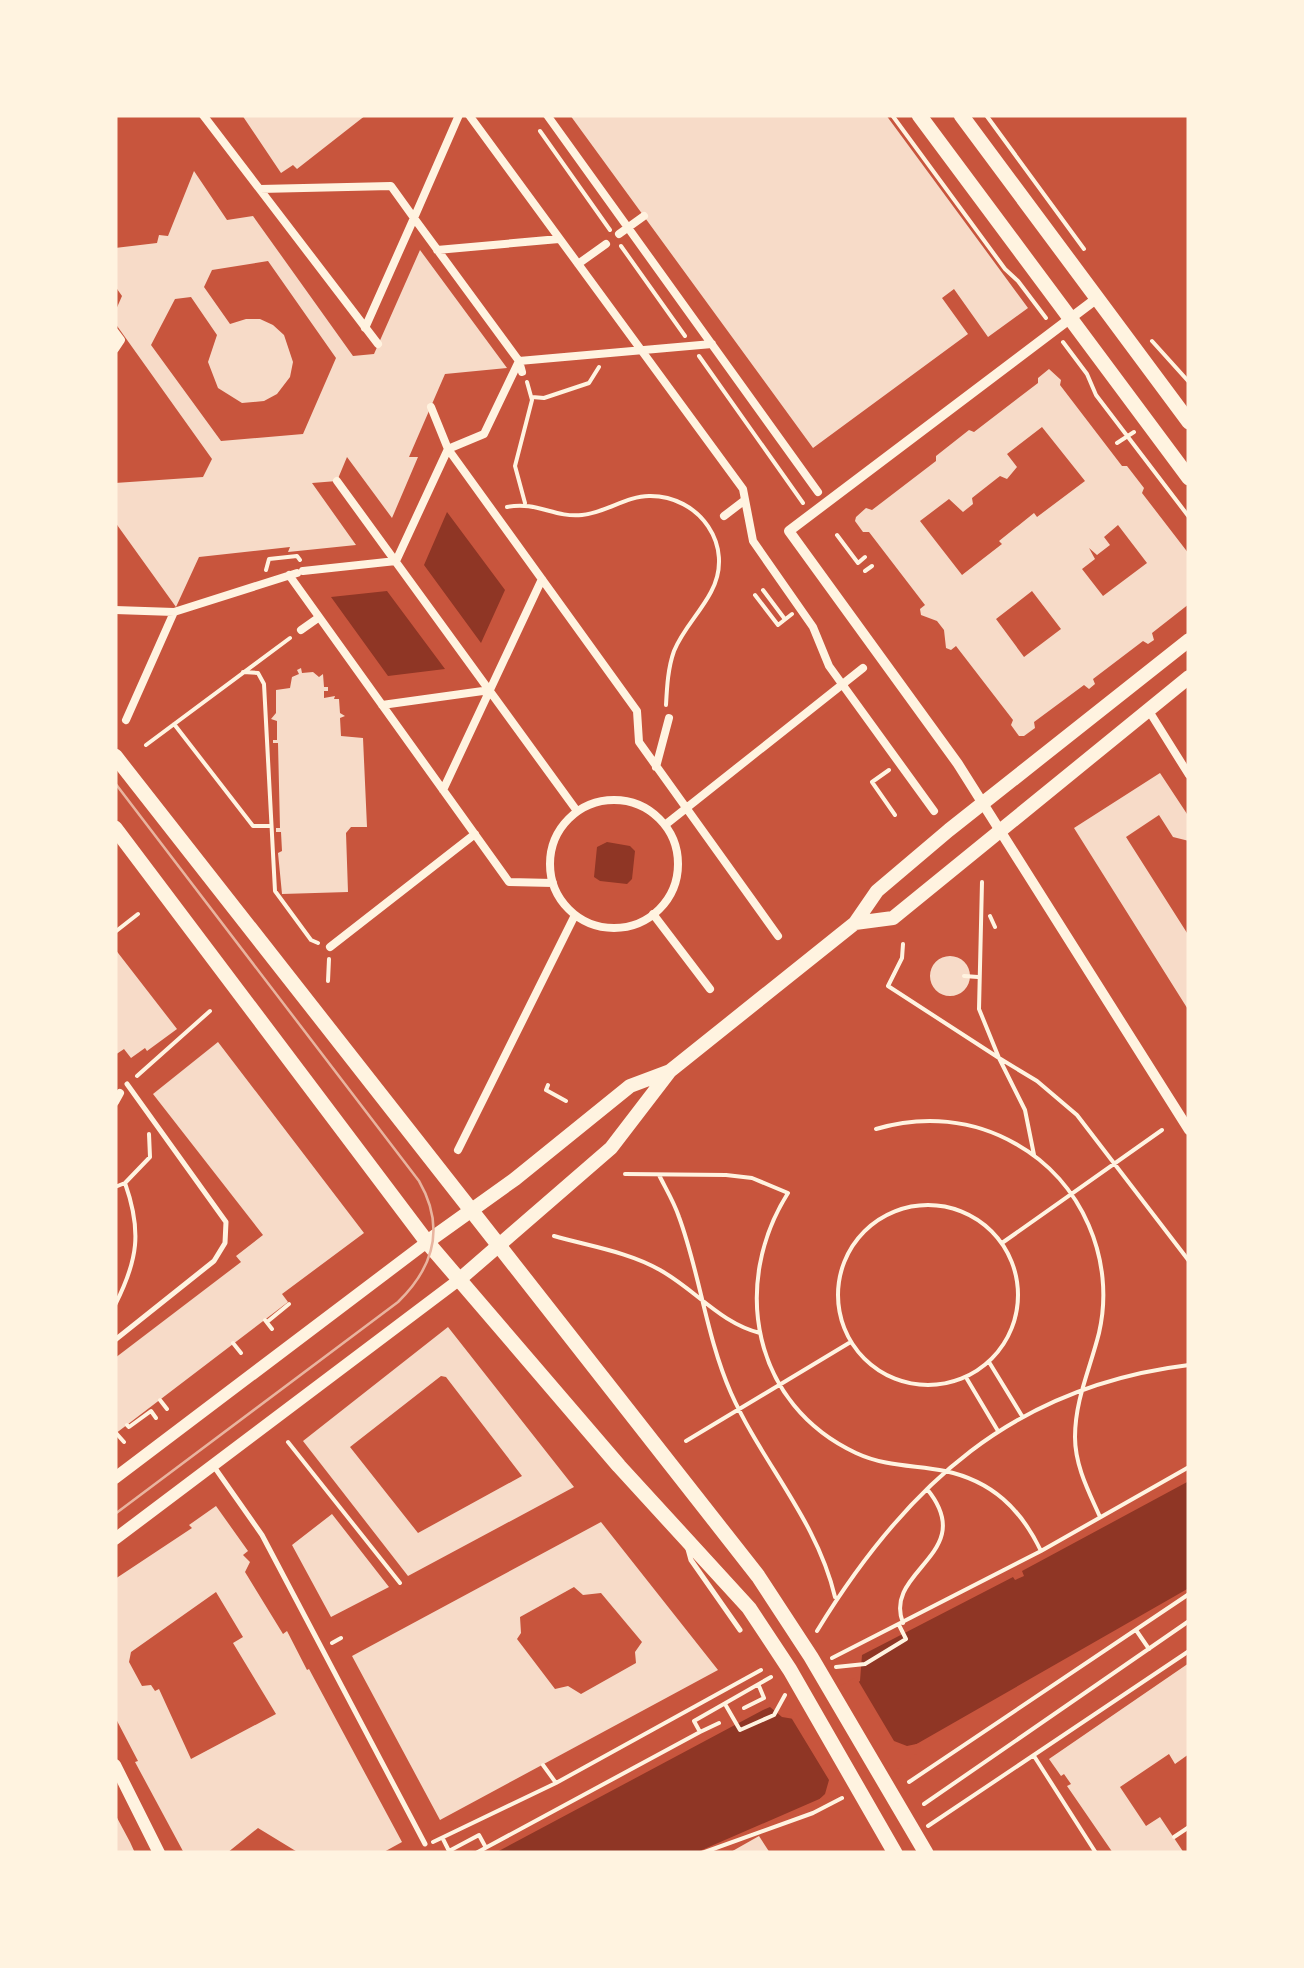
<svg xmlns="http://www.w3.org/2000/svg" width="1304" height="1968" font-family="'Noto Sans',sans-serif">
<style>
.water{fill:#8f3625}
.pier{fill:#c8553d}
.building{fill:#f7dbc8;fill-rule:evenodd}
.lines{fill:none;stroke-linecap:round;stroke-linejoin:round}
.path{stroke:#fff3e0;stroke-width:4}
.service{stroke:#fff3e0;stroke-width:5}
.pedestrian{stroke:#fff3e0;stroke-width:8}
.minor{stroke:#fff3e0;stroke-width:10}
.tertiary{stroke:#fff3e0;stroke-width:12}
.secondary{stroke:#fff3e0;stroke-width:14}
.primary{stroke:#fff3e0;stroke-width:15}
.tram{stroke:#e9b49f;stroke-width:2.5}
</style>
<rect width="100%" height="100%" fill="#c8553d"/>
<path class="water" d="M447,512L505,590L481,643L424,565Z
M387,591L445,669L388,676L331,597Z
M607,842L630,846L635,851L632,879L627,884L600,881L594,877L597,847Z
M1189,1481V1588L824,1797L695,1853H495L763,1710L770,1707L782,1717L794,1719L860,1681L862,1655L1013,1577L1015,1580L1024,1576L1022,1571Z"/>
<path class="pier" d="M856,1677L894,1741L907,1746L921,1743L920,1751L879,1783L838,1801L825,1802L811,1807L825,1794L829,1780L789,1714Z"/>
<path class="building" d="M242,115H366L297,169L293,165L281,173Z
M570,115H886L1028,308L988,337L954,289L942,298L968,334L813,448Z
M194,171L227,220L253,216L353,356L374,354L420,250L507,368L445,374L409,457H418L392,518L347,457L337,481L312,483L356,545L288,552L290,547L199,557L176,607L115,522V483L203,477L212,459L115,323V312L122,296L115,286V248L157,243L159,235L168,236ZM268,261L336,358L303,434L221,441L151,345L175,299L191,297L217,335L208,362L218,388L242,403L264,401L277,394L290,377L293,362L284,335L273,325L260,319H246L230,324L204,287L212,270Z
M1049,369L1061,380L1060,385L1122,466H1127L1144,488L1142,493L1189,554V604L1152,633L1154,640L1148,644L1143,641L1093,679L1095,684L1089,689L1084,685L1034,722L1035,728L1024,736H1019L1011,725L1013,720L956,646L951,650L946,648L944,630L937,621L921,615L920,609L925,605L869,532H863L855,521L856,517L866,508L872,510L936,461V456L969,430L974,432L1038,383V378ZM1042,427L1085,481L1037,517L1034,513L999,541L1002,544L962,575L920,521L949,499L963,512L973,504L972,498L1000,476L1007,479L1017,467L1007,454ZM1118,525L1147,563L1103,596L1082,569L1095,559L1089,548L1097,555L1110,545L1104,537ZM1032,591L1061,629L1024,657L996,619Z
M301,668L302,673L313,672L319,677L323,674L324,687H328V691H324V698L335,696L334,699H339L340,713L345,716L340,718L341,736L363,738L367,827H351L346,833L348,892L282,894L278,853L282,851L281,832H276V828H280L278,743H273V740H277V721L271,719L276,713V690L290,688L292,677L299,674L297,670Z
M1160,773L1189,817V841L1173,837L1159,815L1126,837L1189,936V1011L1074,828Z
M115,949L177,1029L147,1051L145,1048L131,1058L124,1049L115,1055Z
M930 976a20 20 0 1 1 40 0a20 20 0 1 1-40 0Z
M218,1042L364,1233L282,1294L288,1302L115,1434V1358L241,1262L236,1256L263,1235L153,1094Z
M448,1327L574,1487L408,1576L303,1441ZM441,1376L446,1377L522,1476L418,1533L350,1447Z
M216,1506L248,1551L243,1555L250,1562L245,1572L283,1634L287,1631L307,1670L309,1669L402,1842L382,1853H299L258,1828L227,1853H184L135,1762L138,1761L115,1717V1579L192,1528L189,1525ZM216,1592L243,1637L233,1643L276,1714L191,1759L159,1689L155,1691L151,1685L142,1686L129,1662L131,1652Z
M332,1514L389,1587L331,1617L292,1545Z
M601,1522L718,1670L440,1820L352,1656ZM574,1587L583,1595L601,1593L642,1642L635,1652L636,1663L581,1694L568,1686L555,1689L517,1639L521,1633L520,1617Z
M1189,1663V1754L1175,1764L1169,1754L1120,1787L1146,1826L1160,1817L1184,1853H1113L1067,1786L1071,1784L1064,1774L1061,1776L1049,1759Z
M115,1814L130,1842L135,1853H115Z
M759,1836L770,1853H729Z"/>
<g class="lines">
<path class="path" d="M892,115L1005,269L1018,281L1046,318
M986,115L1084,249
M540,131L610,230
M621,246L685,336
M1152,341L1189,382
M1063,342L1087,374L1096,395L1189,517
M699,356L803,503
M532,397L544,398L589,383L599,367
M1117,443L1134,432
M525,503L515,466L532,400L527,382
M507,507C537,501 554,518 582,515C605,513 627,496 649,496C699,495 736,546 711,592C700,613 683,629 674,651C668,668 667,686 666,705
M837,535L858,563L865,557
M266,570L269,559L297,556L300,560
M865,571L872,566
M763,590L784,618
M755,595L778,625L792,614
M243,672L258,673L264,684L275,891L311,940L318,943
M174,724L253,826H269
M146,745L290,638
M889,770L872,782L895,815
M982,882L979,1009L999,1058L1037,1081L1077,1115L1189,1261
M990,916L995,927
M115,932L138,914
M903,944L902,958L888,986L999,1058L1025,1110L1034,1155
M964,976L978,977
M328,981L329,959
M137,1076L210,1011
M548,1085L546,1090L566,1101
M876,1129C923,1115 973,1119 1016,1144C1082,1181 1116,1260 1099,1333C1090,1369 1075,1400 1075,1437C1075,1466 1089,1492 1100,1517
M625,1174L726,1175L752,1178L788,1193C730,1285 753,1405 856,1453C886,1467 915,1465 945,1471C992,1481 1021,1509 1041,1551
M659,1175C666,1189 674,1202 679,1217C700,1274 706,1336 731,1393C762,1463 817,1520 835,1597
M115,1187L125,1183L150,1157L149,1134
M838 1295a90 90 0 1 1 180 0a90 90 0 1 1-180 0Z
M554,1236C589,1246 629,1252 660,1270C696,1290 720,1323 760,1333
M1002,1243L1162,1130
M115,1305C138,1260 142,1231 125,1183
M265,1320L272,1329
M267,1322L289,1304
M233,1343L241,1353
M989,1362L1022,1416
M967,1379L998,1431
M160,1400L167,1409
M127,1425L129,1427L151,1411L156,1418
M116,1433L124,1442
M686,1441L849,1343
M288,1442L400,1583
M903,1623C882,1570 980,1554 927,1489
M1136,1630L1149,1649
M817,1631C906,1485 1014,1386 1189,1365
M332,1643L341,1638
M832,1658L1041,1551L1189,1467
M836,1667L865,1664L906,1639L899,1625
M725,1704L740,1730L774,1715L785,1695
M744,1708L764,1698L759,1686
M700,1732L719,1723
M1034,1756L1096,1853
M543,1765L556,1783
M909,1782L1189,1594
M924,1804L1189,1621
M928,1826L1189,1651
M1174,1837L1189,1827
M443,1839L449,1851L479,1835L485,1846
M433,1842L556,1783L761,1670
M476,1853L700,1732L694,1721L771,1677
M702,1853L813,1813L842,1798"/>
<path class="service" d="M115,1340L214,1261L225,1243L226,1222L127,1084
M215,1468L262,1535L425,1844
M688,1549L691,1560L740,1630"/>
<path class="pedestrian" d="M203,115L378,344
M459,115L414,218L519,361L522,372
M469,115L743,489L753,541L813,627L829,666L934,811
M547,115L818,492
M260,189L391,186L414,218L365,328
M619,234L644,216
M437,250L559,239
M578,264L606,244
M115,332L121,340L115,349
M431,407L448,449L637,711L639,742L778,936
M337,481L577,811
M724,516L745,500
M303,571L396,561L448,449L484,434L519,361L712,344
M289,575L509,882L553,883
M115,610L174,612
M301,630L318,618
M382,705L490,690
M1149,711L1189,775
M126,720L174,612L297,573
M656,767L669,718
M443,790L542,579
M550 864a64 64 0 1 1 128 0a64 64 0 1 1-128 0Z
M665,825L863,668
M653,914L710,989
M330,947L475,834
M115,1102L120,1093
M458,1150L575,915"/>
<path class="minor" d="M1096,299L789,531L958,764L1189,1130"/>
<path class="tertiary" d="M115,1478L427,1242
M115,1539L460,1279
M115,1765L159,1853"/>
<path class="secondary" d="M855,923L893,918L1189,677
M427,1242L515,1179L630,1086L670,1071
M460,1279L611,1148L670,1071L855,923L877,891L949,830L1189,640"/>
<path class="primary" d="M919,115L1189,478
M961,115L1189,422
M115,756L758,1576L811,1657L926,1853
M115,828L427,1242L619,1466L749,1608L790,1670L895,1853"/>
<path class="tram" d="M115,783L419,1181C445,1226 435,1266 398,1302L115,1514"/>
</g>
<rect width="1304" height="1968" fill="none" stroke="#fff3e0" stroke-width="235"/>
</svg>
